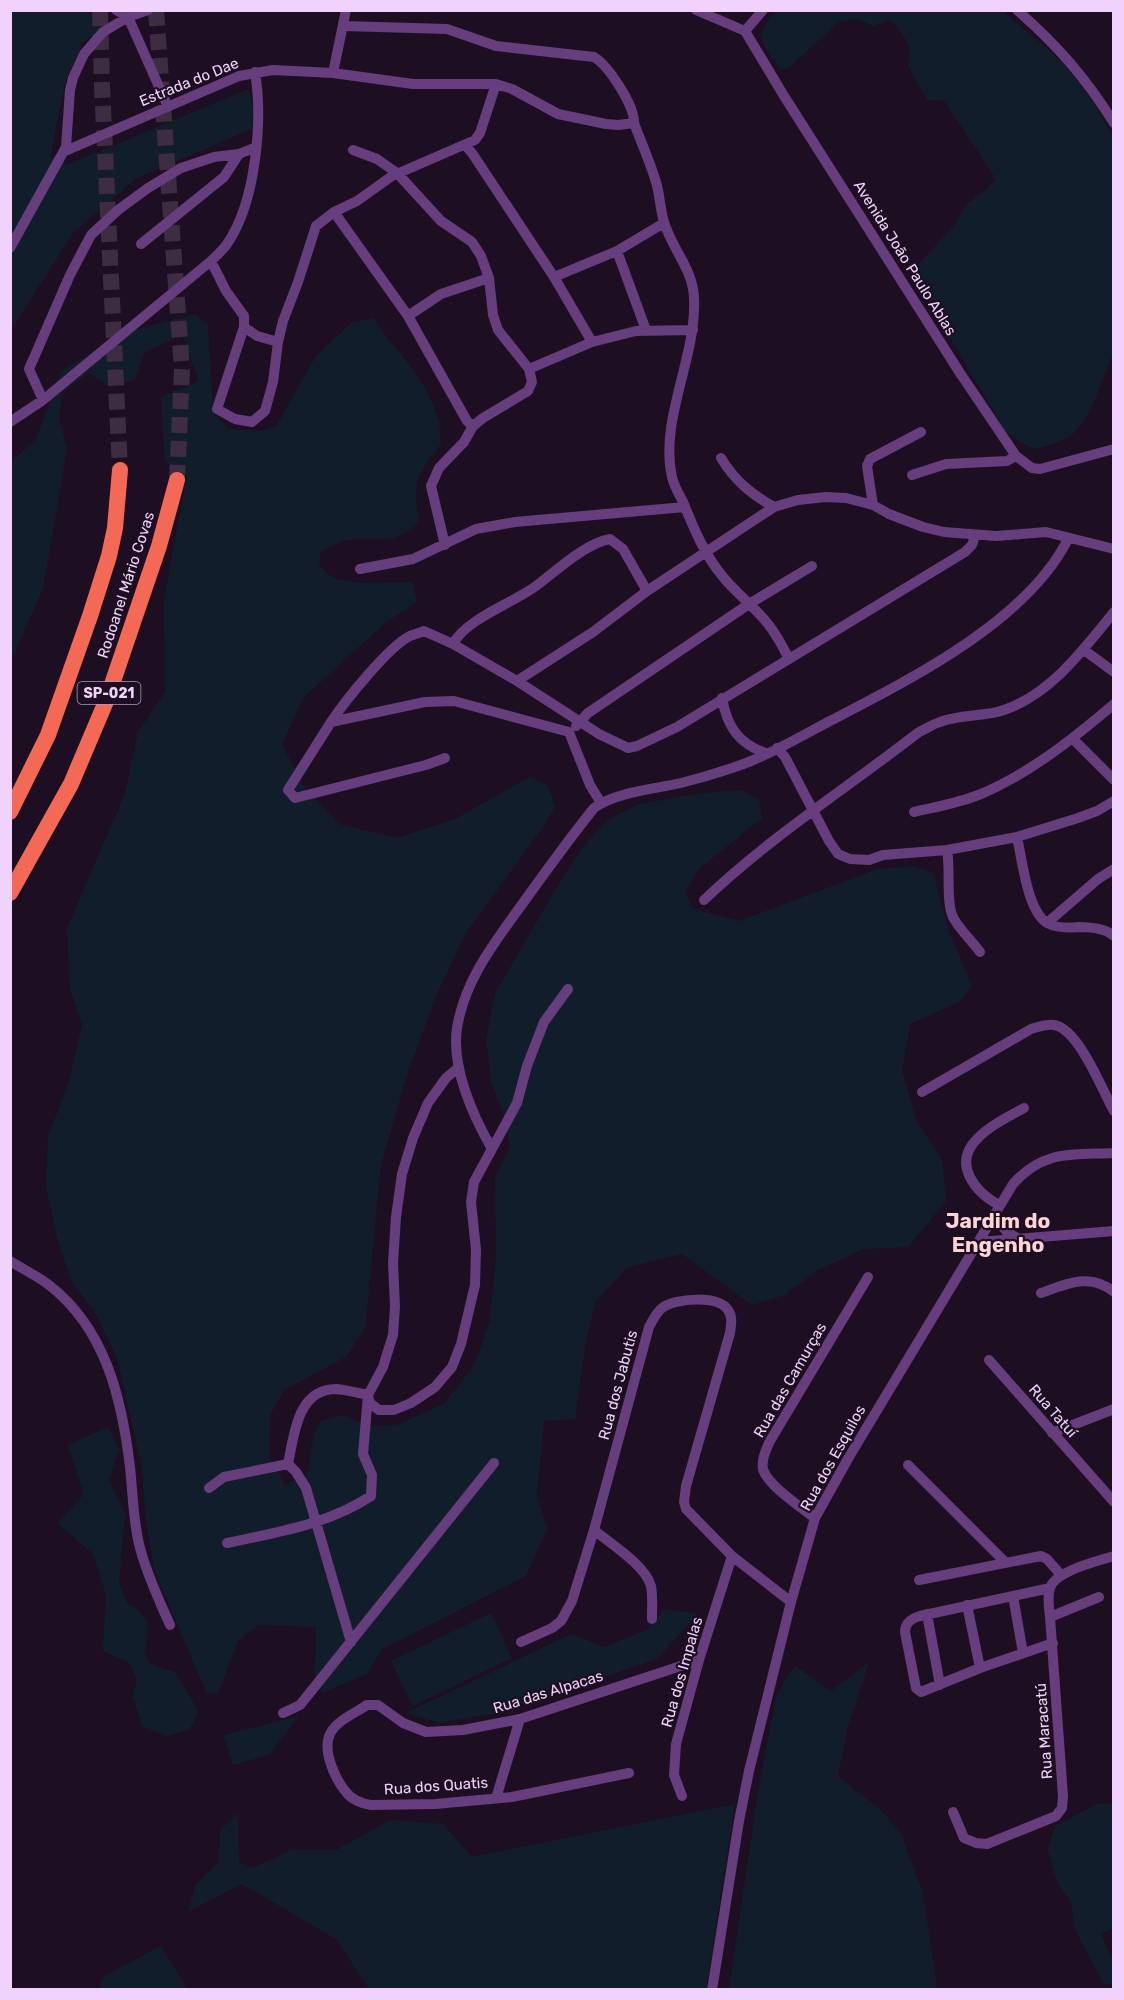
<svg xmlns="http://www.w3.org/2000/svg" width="1124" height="2000" font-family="Rubik,sans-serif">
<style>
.green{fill:#121d2b}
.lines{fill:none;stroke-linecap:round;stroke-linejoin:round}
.highway-tunnel{stroke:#3d2c42;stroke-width:16;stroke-dasharray:16 8;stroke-linecap:butt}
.minor{stroke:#663d7d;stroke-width:10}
.highway{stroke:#f46956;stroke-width:16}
.labels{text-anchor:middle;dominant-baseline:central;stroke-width:4.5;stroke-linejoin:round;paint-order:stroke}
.shield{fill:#1d0f21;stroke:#b198ba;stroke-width:1.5}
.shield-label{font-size:14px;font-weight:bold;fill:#f0d2fc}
.street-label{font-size:15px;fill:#f0d2fc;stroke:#1d0f21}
.district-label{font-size:21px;font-weight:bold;fill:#fcd4d6;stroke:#1d0f21}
</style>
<rect width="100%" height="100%" fill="#1d0f21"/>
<path class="green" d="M11,11H88L106,26L83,42L65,83L50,157L67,165L248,89L253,108L252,129L137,178L73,233L11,330Z
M776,11H1003L1061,61L1076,79L1094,103L1113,138L1114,351L1092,407L1083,423L1071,436L1054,444L1036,449L1020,442L1006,432L912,274L923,259L955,225L966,205L995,181L994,176L945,102L938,100L928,101L908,66C907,60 911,56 910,51C909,41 897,26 890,20L873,26L856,18L839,22L788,68L780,69C762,44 752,37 776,11Z
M196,314L208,325L213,412L229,429L263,431L277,425L316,356L351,323L373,318C394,350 426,377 437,416C440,424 440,435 441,444C417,475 412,481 419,521C393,548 379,535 348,540C339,541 330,548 321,551L319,566L333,578L361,583L412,582L417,602L384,624L303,698L282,744L302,784L339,824L397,838L455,819L530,777L548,786L555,807L543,827L465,934L437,994L408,1072L381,1165L365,1328L346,1357L284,1390L270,1415L269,1457L285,1485L308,1473L314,1434L321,1421L343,1415L370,1427L400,1424L445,1403L475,1364L490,1319L496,1256L495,1178L510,1147L503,1112L492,1084L486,1040L495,994L551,897L581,849L607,820L639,804L701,793L742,790L759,800L762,818L700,868L685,891L693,909L739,921L878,869L914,866L933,873L949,932L972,986L959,1002L910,1024L902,1071L916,1120L942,1160L946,1201L908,1247L864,1249L818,1270L785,1295L752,1305L682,1254L628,1267L596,1301L586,1340L575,1419L544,1421L537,1495L547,1529L526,1576L382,1649L367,1674L322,1693L315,1683L316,1627L259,1625L238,1641L218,1693L207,1694L154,1569L146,1519L142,1467L117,1358L95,1312L71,1281L57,1237L46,1186L48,1136L68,1085L82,1025L70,988L67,928L125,794L138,732L165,692L164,600L187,475L165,462L161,397L199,381L182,334L144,353L135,380L110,387L88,373L62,392L59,418L67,448L43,588L11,661V462L36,439L61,371L126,332Z
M108,1427L119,1449L109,1480L125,1513L119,1583L126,1602C152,1618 150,1626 144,1654L152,1665L175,1672L199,1712L189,1730L167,1736L142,1726L133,1696L137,1679L129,1663L103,1651L106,1595L93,1554L57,1523L84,1494L68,1445Z
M665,1609L698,1614L657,1659L497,1713L439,1723L406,1713L571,1634L604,1647L647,1630Z
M491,1613L512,1658L413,1706L391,1661Z
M869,1662L848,1726L838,1776L882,1811L901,1834L922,1891L936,1978V1989H729L758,1793L776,1697L787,1676L796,1666L831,1691Z
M300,1716L268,1755L233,1765L224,1735Z
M1113,1803V1928L1101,1934L1113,1962V1983L1104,1985L1075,1929L1071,1902L1057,1882L1048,1850L1055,1826L1097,1804Z
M735,1804L706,1989H369L336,1939L242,1884L189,1911L195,1885L219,1862L220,1830L238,1813L239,1862L253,1868L292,1850H336L391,1820L443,1824L472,1857Z
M161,1946L187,1989H99L104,1976Z"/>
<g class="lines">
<path class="highway-tunnel" d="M100,10L102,86L120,470
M156,10L182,369L177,480"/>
<path class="minor" d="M116,10L128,17L168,107
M696,10L745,31L784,96L960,373L1016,456L1032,468L1040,469L1114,449
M1017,10C1058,46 1085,77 1114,123
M745,31L763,10
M333,73L346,10
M634,123C641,142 650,162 656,182C660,195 660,209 664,222C672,249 693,269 694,298C697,357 659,420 672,477C674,486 679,494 683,502C694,529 705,556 724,578C737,594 755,607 768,624C777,635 783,647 789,659
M465,145L472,153L554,277L592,342
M353,150L377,159L397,173L441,221L472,242L481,256L489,278L493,315L498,330L529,369L532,382L528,391L483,418L473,426L464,442L439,468L431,486L445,545
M63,152L239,76L273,70L333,73L413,84H496L512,89L558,114L606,124L618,125L634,123C635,106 608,65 594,57L496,46L447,29L343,26
M334,212L408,316L467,421L473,426
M141,244L224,177L239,154
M10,248L66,147L70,90L73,78L84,54L103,32L128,17L148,10
M617,251L646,330
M211,261L226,291L244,316V327L217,409L235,419L252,422L265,411L273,382L278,342
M554,277L617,251L664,223
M408,316L441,294L489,278
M244,327L257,336L278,342L283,321L298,282L316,226L334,212L357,201L392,176L475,140L480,133L496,84
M529,369L592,342L636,331L693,330
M43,400L211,261C217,255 223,250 227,244C256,202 263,121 255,72
M10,422L43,400L29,369L70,275L91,235L118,210L148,188L181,168L214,157L239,154L256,147
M721,458C735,481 751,494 774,507
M912,475L946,464L1007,461L1016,456
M873,505L867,466L870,459L921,432
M360,569L413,559L476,529L515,522L685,507
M453,644C466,619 513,603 536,586C556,571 586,543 610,539L623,549L647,591
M1084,650L1114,672
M517,681L593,632L647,591L774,507L798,500L826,497L846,498L873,505L889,514L923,527L944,532L996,536L1046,532L1114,549
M722,698C727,727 739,744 766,753
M331,722C345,701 389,646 410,636C415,634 420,633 424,631L453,644L517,681L599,734L628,748L637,746L677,727L965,552L972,545L975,536
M576,726L588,713L749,604L812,566
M1073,739L1114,780
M777,748L785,757L829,841L838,854L850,859L869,860L883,855L947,850L1017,837L1078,818L1097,811L1114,801
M445,758L426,765L295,798L288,790L331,722L425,702L454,701L569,732L590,785L601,803
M914,812C936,807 959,803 981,794C1030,773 1073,739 1114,704
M1017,837C1022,858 1027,911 1047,923C1056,928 1069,928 1079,927C1091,927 1105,928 1114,936
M947,850C951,869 945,904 954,919C961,931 972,941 980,952
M704,900C770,837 847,788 919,732C926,729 933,724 940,722C960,714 984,717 1004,710C1051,694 1084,649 1114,612
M1047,923L1098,879L1114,869
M922,1092L1031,1029C1038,1027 1046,1024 1054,1025C1079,1029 1102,1090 1114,1111
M492,1149C473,1116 451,1067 457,1028C465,979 495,942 523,903C546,871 569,839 594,808C616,792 655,789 681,783C697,779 714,774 729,769C765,758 799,737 832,720C911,679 1027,621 1068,539
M999,1205C975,1192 952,1164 977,1139C989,1126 1008,1117 1024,1108
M994,1216L1006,1231L1017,1238
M979,1242L1114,1231
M10,1261C23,1269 37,1276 49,1285C106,1329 122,1400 130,1467C133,1494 133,1522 140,1548C147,1575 159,1600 170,1625
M1041,1293C1066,1284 1091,1272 1114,1292
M989,1360L1114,1502
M368,1396L370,1403L379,1410H394L411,1403L435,1387L452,1367L461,1344L475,1285L476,1250L471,1202L474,1182L517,1103L527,1066L544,1022L568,989
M1052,1433L1114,1409
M288,1464C294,1436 297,1389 336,1389C347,1390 358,1393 368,1395
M908,1465L1005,1562
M209,1488L224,1477L288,1464L296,1472L306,1488L351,1642
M815,1518C802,1508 767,1485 763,1469C761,1460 766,1449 770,1441L868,1277
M594,1530C611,1544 645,1565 651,1586C653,1597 652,1609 652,1619
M227,1543C277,1532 327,1525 371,1496L372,1475L363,1454L368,1395L383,1367L393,1335L395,1307L393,1263L396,1217L402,1174L413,1138L428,1103L446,1078L459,1067
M919,1580L1041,1556L1047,1559L1061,1575
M1050,1588L920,1616C912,1618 905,1623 905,1632L916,1688L921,1692L980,1668L1053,1643
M1013,1596L1023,1653
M967,1605L980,1668
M927,1614L940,1685
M1050,1617L1099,1597
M521,1642L552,1628L561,1621L572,1601L594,1530L649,1327C653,1320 656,1313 662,1308C676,1298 718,1295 728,1310C733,1317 731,1325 730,1333L686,1486L684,1502L686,1509L732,1556L791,1602
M283,1713L300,1705L494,1463
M629,1773L512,1797L435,1804L371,1805C362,1804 351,1799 346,1792C335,1779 322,1750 330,1734C336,1721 355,1713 367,1705H378L403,1723L426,1732L463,1730L520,1719L699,1660
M682,1796L674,1775L676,1744L699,1660L732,1556
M496,1798L520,1719
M953,1812L964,1838L976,1843L987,1844L1056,1816L1062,1808L1063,1796L1050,1617C1049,1608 1047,1597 1050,1588C1055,1571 1098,1561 1114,1556
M712,1990L739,1821L749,1771L791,1602L815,1518L849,1457L1013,1184C1043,1150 1071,1155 1114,1153"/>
<path class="highway" d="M10,812L48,735L90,616L109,556L115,528L120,470
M10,893L71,784L107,699L159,546L177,480"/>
</g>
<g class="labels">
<rect class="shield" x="77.5" y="682" width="63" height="22" rx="4.5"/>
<g class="shield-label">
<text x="109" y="693">SP-021</text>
</g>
<g class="street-label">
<text transform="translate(189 82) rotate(-22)">Estrada do Dae</text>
<text transform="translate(905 258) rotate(58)">Avenida João Paulo Ablas</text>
<text transform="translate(126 585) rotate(-72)">Rodoanel Mário Covas</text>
<text transform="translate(790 1380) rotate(-60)">Rua das Camurças</text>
<text transform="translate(618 1385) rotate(-75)">Rua dos Jabutis</text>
<text transform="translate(1053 1411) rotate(49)">Rua Tatuí</text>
<text transform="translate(833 1458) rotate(-61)">Rua dos Esquilos</text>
<text transform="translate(682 1672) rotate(-74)">Rua dos Impalas</text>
<text transform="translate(548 1692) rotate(-17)">Rua das Alpacas</text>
<text transform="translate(1044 1731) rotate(-94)">Rua Maracatú</text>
<text transform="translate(436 1786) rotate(-4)">Rua dos Quatis</text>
</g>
<g class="district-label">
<text x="998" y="1220">Jardim do<tspan x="998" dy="24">Engenho</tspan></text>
</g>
</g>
<rect width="1124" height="2000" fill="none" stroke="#f0d2fc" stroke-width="24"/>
</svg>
